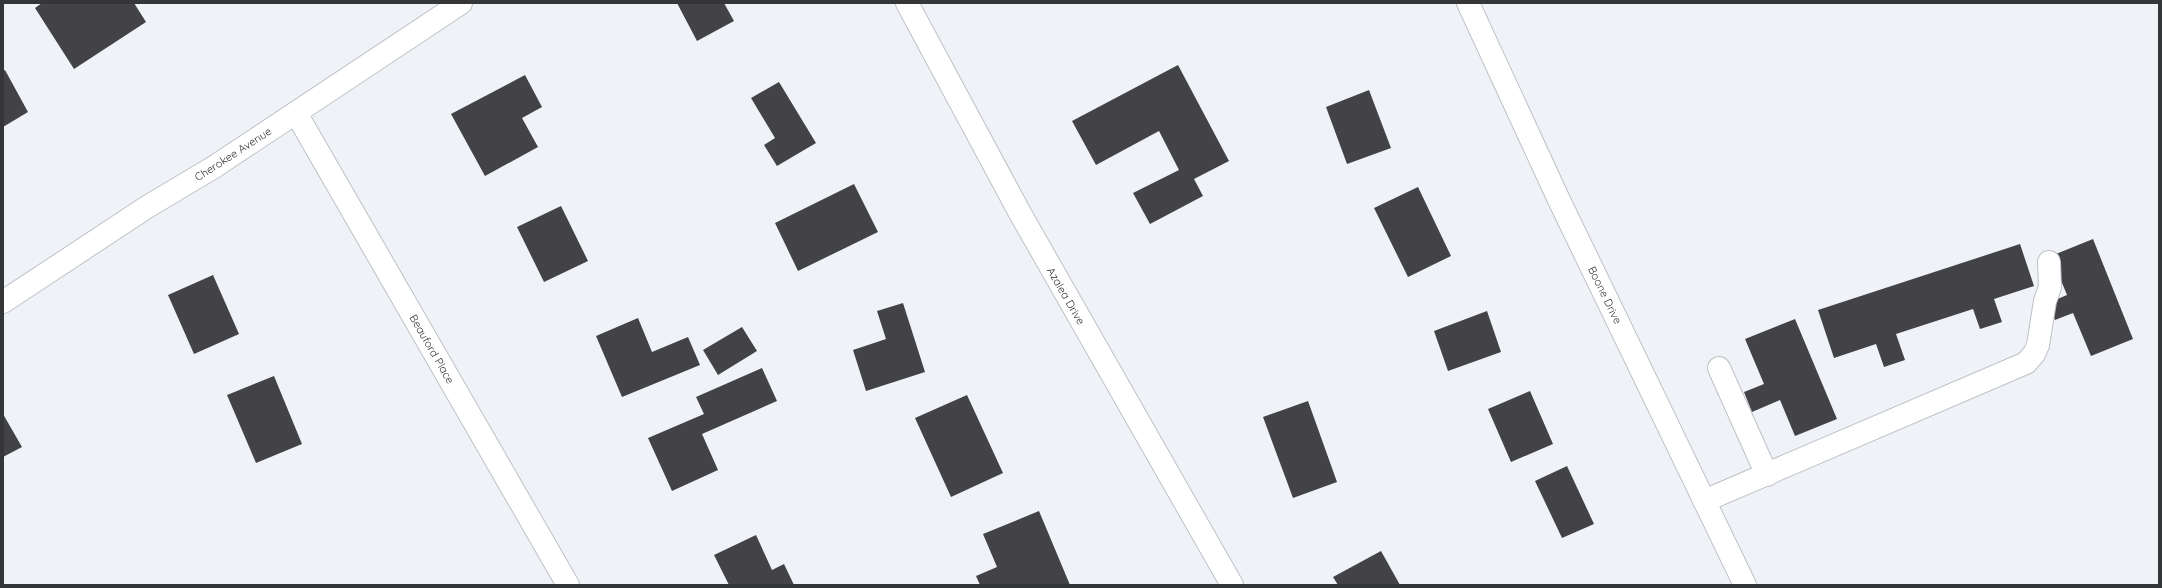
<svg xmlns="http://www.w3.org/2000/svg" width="2162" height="588" font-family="Quicksand,sans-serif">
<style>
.building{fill:#434347}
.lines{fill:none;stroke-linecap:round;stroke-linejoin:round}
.minor-casing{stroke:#bfc1c6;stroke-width:24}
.minor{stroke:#fff;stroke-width:22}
.labels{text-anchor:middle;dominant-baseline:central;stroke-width:4;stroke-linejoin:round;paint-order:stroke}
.street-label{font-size:11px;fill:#353638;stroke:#fff}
</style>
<rect width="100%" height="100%" fill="#eff2f7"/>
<path class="building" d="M42,3H134L146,22L74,69L35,8Z
M677,3H724L734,21L697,41Z
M1178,65L1229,161L1194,179L1203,196L1150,224L1133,193L1179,170L1159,131L1096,165L1072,121Z
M5,70L28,112L3,127V71Z
M525,75L542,107L522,118L538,147L485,176L451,114Z
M779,82L816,143L777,166L764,145L775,138L751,98Z
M1369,90L1391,148L1347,164L1326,107Z
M854,184L878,232L798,271L775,223Z
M1418,187L1451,256L1408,277L1374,208Z
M561,206L588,261L544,282L517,227Z
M2093,239L2133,339L2091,356L2073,313L2055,320L2048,303L2067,295L2051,256Z
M2020,244L2034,286L1994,299L2002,322L1980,329L1973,309L1896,334L1905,360L1884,367L1876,344L1834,358L1818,310Z
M213,275L239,334L194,354L168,295Z
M903,303L925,372L866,391L853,350L886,339L877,311Z
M1487,311L1501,352L1448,371L1434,331Z
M638,318L652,352L688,337L700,365L622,397L596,336Z
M1795,319L1837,419L1795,436L1780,400L1752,412L1744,392L1764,384L1745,339Z
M742,327L757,351L718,375L703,350Z
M762,368L777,401L702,434L718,470L672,491L648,438L704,414L696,397Z
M274,376L302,444L256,463L227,395Z
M1530,391L1553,444L1511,462L1488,409Z
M967,395L1003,473L951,497L915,418Z
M1308,401L1337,482L1293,498L1263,417Z
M3,414L22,447L3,457Z
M1567,466L1594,524L1562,538L1535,481Z
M1039,511L1070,585H980L976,576L997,567L983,534Z
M756,535L772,570L784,564L794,585H729L714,555Z
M1381,551L1400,585H1338L1333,577Z"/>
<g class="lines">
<g class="minor-casing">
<path id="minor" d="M907,3L1021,215L1232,585
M1468,3L1559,200L1745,585
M296,113L568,585
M3,302L147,207L214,167L461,3
M1719,368L1767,475
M1704,501L2026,363L2034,354L2038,345L2045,301L2050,287L2049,262"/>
</g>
<use href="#minor" class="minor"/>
</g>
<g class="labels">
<g class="street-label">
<text transform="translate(233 154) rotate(-33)">Cherokee Avenue</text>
<text transform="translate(1605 295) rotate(64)">Boone Drive</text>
<text transform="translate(1066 296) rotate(60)">Azalea Drive</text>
<text transform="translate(432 349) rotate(60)">Beauford Place</text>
</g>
</g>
<rect width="2162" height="588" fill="none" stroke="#353638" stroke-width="8"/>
</svg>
